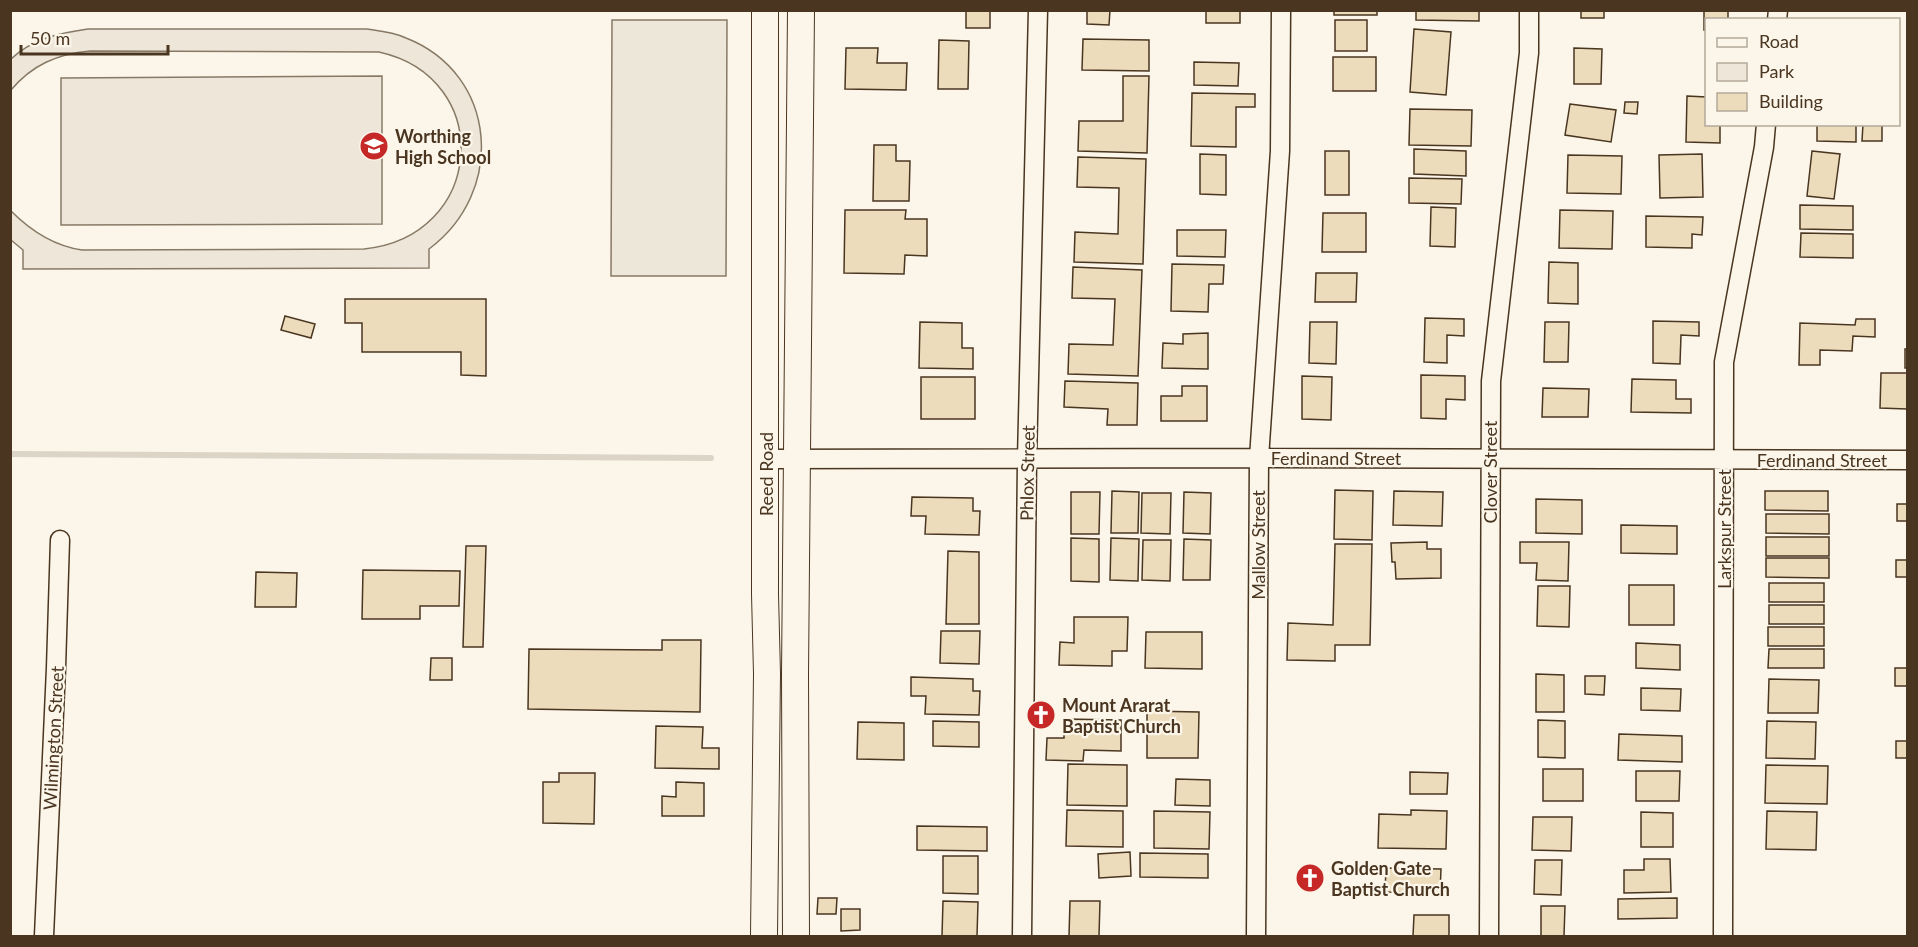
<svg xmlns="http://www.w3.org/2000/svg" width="1918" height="947" font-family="Lato,sans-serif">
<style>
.green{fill:#ede6d9;stroke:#887966;stroke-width:1.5}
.parking{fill:#ede7d9;stroke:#887966;stroke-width:1.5}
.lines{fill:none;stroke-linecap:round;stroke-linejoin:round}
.stream{stroke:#dcd4c6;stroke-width:6}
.building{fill:#ecdcbc;stroke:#4a3520;stroke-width:1.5}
.street-casing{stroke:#4a3520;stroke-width:21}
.secondary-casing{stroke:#4a3520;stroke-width:28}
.street{stroke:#fbf6e9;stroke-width:18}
.secondary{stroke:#fbf6e9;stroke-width:26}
.labels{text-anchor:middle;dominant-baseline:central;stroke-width:4.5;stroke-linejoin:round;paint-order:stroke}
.poi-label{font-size:18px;font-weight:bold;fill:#4a3520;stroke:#fbf6e9;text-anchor:start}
.street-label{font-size:18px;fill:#4a3520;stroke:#fbf6e9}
</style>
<rect width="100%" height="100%" fill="#fbf6e9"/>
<path class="green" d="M88,29H366C380,31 393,32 406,38C498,74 506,192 429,249V268L23,269V250L11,240V211C30,230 54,246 82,250L364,249C485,237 496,78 379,52L90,51C57,54 32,65 11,90V59C32,39 59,33 88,29Z
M382,76V224L61,225V78Z"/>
<path class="parking" d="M612,20H727L726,276H611Z"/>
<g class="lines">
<path class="stream" d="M10,454L711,458"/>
</g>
<path class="building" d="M966,10H990V28H966Z
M1087,10H1110L1109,25L1087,24Z
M1206,10H1240V23H1206Z
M1334,10H1377V15H1334Z
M1416,10H1479V21L1416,20Z
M1581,10H1604V18H1581Z
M1704,10H1728V20H1706V30H1704Z
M1335,20H1367V51H1335Z
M1414,29L1451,32L1446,95L1410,92Z
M1083,39L1149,40V71L1082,70Z
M939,40L969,41L968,89H938Z
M846,48H878L877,63H907L906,90L845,89Z
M1574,48L1602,49L1601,84H1574Z
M1333,57H1376V91H1333Z
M1194,62L1239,63L1238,86L1194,85Z
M1123,76H1149L1147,153L1078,151L1079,121H1123Z
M1192,93L1255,94V107H1236V147L1191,146Z
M1687,96L1706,97V124H1720V143L1686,142Z
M1625,102H1638L1637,114L1624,113Z
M1570,104L1616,110L1611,142L1565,135Z
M1410,109L1472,110L1471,146L1409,145Z
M1817,124H1856V142L1817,141Z
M1863,124H1882V141H1862Z
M874,145H896V161H910L909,201H873Z
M1414,149L1466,151V176L1414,174Z
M1325,151H1349V195H1325Z
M1812,151L1840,154L1834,199L1807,196Z
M1200,154L1226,155V195L1200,194Z
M1702,154L1703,197L1660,198L1659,155Z
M1568,155L1622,156L1621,194L1567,193Z
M1078,157L1146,159L1143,264L1074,262L1075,232L1118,234L1119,188L1077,187Z
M1409,178L1462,179L1461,204L1409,203Z
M1800,205L1853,206V230L1800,229Z
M1431,207L1456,208L1455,247L1430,246Z
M845,210H906L905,219H927V256L905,255L904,274L844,273Z
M1560,210L1613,211L1612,249L1559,248Z
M1323,213H1366V252H1322Z
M1646,216L1703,217L1702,235L1692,234V248L1646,247Z
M1177,230H1226L1225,257L1177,256Z
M1801,233L1853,234V258L1800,257Z
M1549,262L1578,263V304L1548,303Z
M1172,264L1224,265L1223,284H1209L1208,312L1171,311Z
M1073,267L1142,270L1138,376L1068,374L1069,344L1113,345L1115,299L1072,298Z
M1316,273H1357L1356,302H1315Z
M345,299H486V376L461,375V352H362V323H345Z
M285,316L315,324L311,338L281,330Z
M1425,318L1464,319V336L1447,335V363L1424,362Z
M1856,319H1875V337L1853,336L1852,351L1820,350V365H1799L1800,323L1855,325Z
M1653,321L1699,322V336L1681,335L1680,364L1653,363Z
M920,322L962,323V348H973V369L919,368Z
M1310,322H1337L1336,364L1309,363Z
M1545,322H1569L1568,362H1544Z
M1208,333V369L1162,368L1163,343L1183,344V334Z
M1905,349H1908V368H1905Z
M1881,373H1908L1907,409L1880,408Z
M1421,375L1465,376V400L1446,399V419L1421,418Z
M1302,376L1332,377L1331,420L1302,419Z
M921,377H975V419H921Z
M1632,379L1676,380V399H1691V413L1631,412Z
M1065,381L1138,383L1137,425H1107L1108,409L1064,407Z
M1182,386H1207V421H1161V396H1182Z
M1543,388L1589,389L1588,417H1542Z
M1335,490L1373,491L1372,540L1334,539Z
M1112,491L1139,492L1138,533H1111Z
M1394,491L1443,492L1442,526L1393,525Z
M1765,491H1828V511L1765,510Z
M1071,492H1100L1099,534H1071Z
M1184,492L1211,493L1210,534L1183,533Z
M1142,493H1171L1170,534L1141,533Z
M912,497L973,498V511H980L979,535L925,534L926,516H911Z
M1536,499L1582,500V534L1536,533Z
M1897,504H1908V521H1897Z
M1766,514H1829V534L1766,533Z
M1621,525L1677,526V554L1621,553Z
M1766,537H1829V556H1766Z
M1071,538L1099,539V582L1071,581Z
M1111,538L1139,539L1138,581L1110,580Z
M1184,539L1211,540L1210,580H1183Z
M1143,540H1171L1170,581L1142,580Z
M1427,542V549H1441V578L1396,579L1395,562H1392L1391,543Z
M1520,542H1569L1568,581L1536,580L1537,563H1520Z
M1335,544H1372L1370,645H1335V661L1287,660L1288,623L1333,625Z
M466,546H486L483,647H463Z
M948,551L979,552V624H946Z
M1766,558H1829V578L1766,577Z
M1896,560H1908V591L1907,577H1896Z
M363,570L460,571L459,606H420V619H362Z
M256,572L297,573L296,607H255Z
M1769,583H1824V602H1769Z
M1629,585H1674V625H1629Z
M1538,586H1570L1569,627L1537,626Z
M1769,605H1824V624H1769Z
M1074,617H1128L1127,651H1112V666L1059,665L1060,642L1074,643Z
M1768,627H1824V646H1768Z
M941,631H980L979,664L940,663Z
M1146,632H1202V669L1145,668Z
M662,640H701L700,712L528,709L529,649L662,650Z
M1636,643L1680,645V670L1636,668Z
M1769,649H1824V668H1768Z
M431,658H452V680H430Z
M1895,668H1908V699L1907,686H1895Z
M1536,674L1564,675V712H1536Z
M1585,676H1605L1604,695L1585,694Z
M911,677L973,679V691H980L979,715L925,714L926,696H911Z
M1769,679L1819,680L1818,713H1768Z
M1641,688L1681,689L1680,711L1641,710Z
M1147,711L1199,712L1198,758H1147Z
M1064,719L1121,720V751L1084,750L1083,761L1046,760L1047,738H1064Z
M1538,720L1565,721V758L1538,757Z
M933,721L979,722V747L933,746Z
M1767,721L1816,722L1815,759L1766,758Z
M858,722L904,723V760L857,759Z
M656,726L703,727L702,748H719V769L655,768Z
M1619,734L1682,736V762L1618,760Z
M1896,741H1908V772L1907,758H1896Z
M1068,764L1127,765V806L1067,805Z
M1766,765L1828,766L1827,804L1765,803Z
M1543,769H1583V801H1543Z
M1636,771H1680L1679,801H1636Z
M1410,772L1448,773L1447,794H1410Z
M559,773H595L594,824L543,823V782H559Z
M1176,779L1210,780V806L1175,805Z
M676,782L704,783V816H662V796L676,797Z
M1067,810L1123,811V847L1066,846Z
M1411,810L1447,811L1446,849L1378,848L1379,814L1411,815Z
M1154,811L1210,812L1209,849L1154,848Z
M1767,811L1817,812L1816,850L1766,849Z
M1641,812L1673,813V847H1641Z
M1533,817H1572L1571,851L1532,850Z
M917,826L987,827V851L917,850Z
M1130,852L1131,876L1099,878L1098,854Z
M1140,853L1208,854V878L1140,877Z
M943,856H978V894L943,893Z
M1644,859H1670L1671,892L1624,893V870H1644Z
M1535,860H1562L1561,895L1534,894Z
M1386,868L1441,869L1440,893L1385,892Z
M818,898H837L836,914H817Z
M1677,898V918L1618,919V899Z
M943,901L978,902L977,936H942Z
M1070,901H1100L1099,936H1069Z
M1541,906H1565L1564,936H1541Z
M841,909H860V930L841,931Z
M1414,915H1449V936H1413Z"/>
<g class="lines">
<g class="street-casing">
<path id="street" d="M1777,20L1778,10
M765,459L1259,458L1908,460
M44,936L56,668L60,540
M1022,936L1027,459L1038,10
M1256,936L1259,458L1280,151L1281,10
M1489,936L1491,381L1529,53V10
M1723,936L1724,362L1764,147L1766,124"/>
</g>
<g class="secondary-casing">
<path id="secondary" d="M764,936L767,674L765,594V10
M796,936L795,674L801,10"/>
</g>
<use href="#street" class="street"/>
<use href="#secondary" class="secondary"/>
</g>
<defs>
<g id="school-disc" transform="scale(1.5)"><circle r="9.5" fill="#c62828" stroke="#fbf6e9"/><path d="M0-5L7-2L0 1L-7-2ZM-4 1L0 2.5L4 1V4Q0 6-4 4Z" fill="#fff"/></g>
<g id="church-disc" transform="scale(1.5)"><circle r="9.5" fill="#c62828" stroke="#fbf6e9"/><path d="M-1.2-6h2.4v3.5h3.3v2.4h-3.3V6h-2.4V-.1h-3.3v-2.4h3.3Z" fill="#fff"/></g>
</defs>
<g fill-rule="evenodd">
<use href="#school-disc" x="374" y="146"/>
<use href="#church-disc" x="1041" y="715"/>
<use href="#church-disc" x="1310" y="878"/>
</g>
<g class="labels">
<g class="poi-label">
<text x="395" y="136">Worthing<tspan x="395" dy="21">High School</tspan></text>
<text x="1062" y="705">Mount Ararat<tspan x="1062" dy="21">Baptist Church</tspan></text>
<text x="1331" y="868">Golden Gate<tspan x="1331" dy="21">Baptist Church</tspan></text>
</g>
<g class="street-label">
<text x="1336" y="458">Ferdinand Street</text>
<text x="1822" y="460">Ferdinand Street</text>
<text transform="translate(1490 472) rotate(-90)">Clover Street</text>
<text transform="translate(1027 473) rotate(-89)">Phlox Street</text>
<text transform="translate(766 474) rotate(-90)">Reed Road</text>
<text transform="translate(1724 529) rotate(-90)">Larkspur Street</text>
<text transform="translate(1258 545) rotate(-90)">Mallow Street</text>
<text transform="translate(53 738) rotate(-87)">Wilmington Street</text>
</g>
</g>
<rect width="1918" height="947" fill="none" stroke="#4a3520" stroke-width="24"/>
<rect x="1705" y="18" width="195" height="108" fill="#fbf6e9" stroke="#b4a999" stroke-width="1.5"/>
<rect x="1717" y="38" width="30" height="9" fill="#fbf6e9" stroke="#b4a999" stroke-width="1.5"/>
<text x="1759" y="48" font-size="18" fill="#4a3520">Road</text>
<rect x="1717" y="63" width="30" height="18" fill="#ede6d9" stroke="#b4a999" stroke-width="1.5"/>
<text x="1759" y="78" font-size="18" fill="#4a3520">Park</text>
<rect x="1717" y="93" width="30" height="18" fill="#ecdcbc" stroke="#b4a999" stroke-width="1.5"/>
<text x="1759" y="108" font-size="18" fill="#4a3520">Building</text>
<path d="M21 45v9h147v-9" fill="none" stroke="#4a3520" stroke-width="3"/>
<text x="30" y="45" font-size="18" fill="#4a3520" stroke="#fbf6e9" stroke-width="4.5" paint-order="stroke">50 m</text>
</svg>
